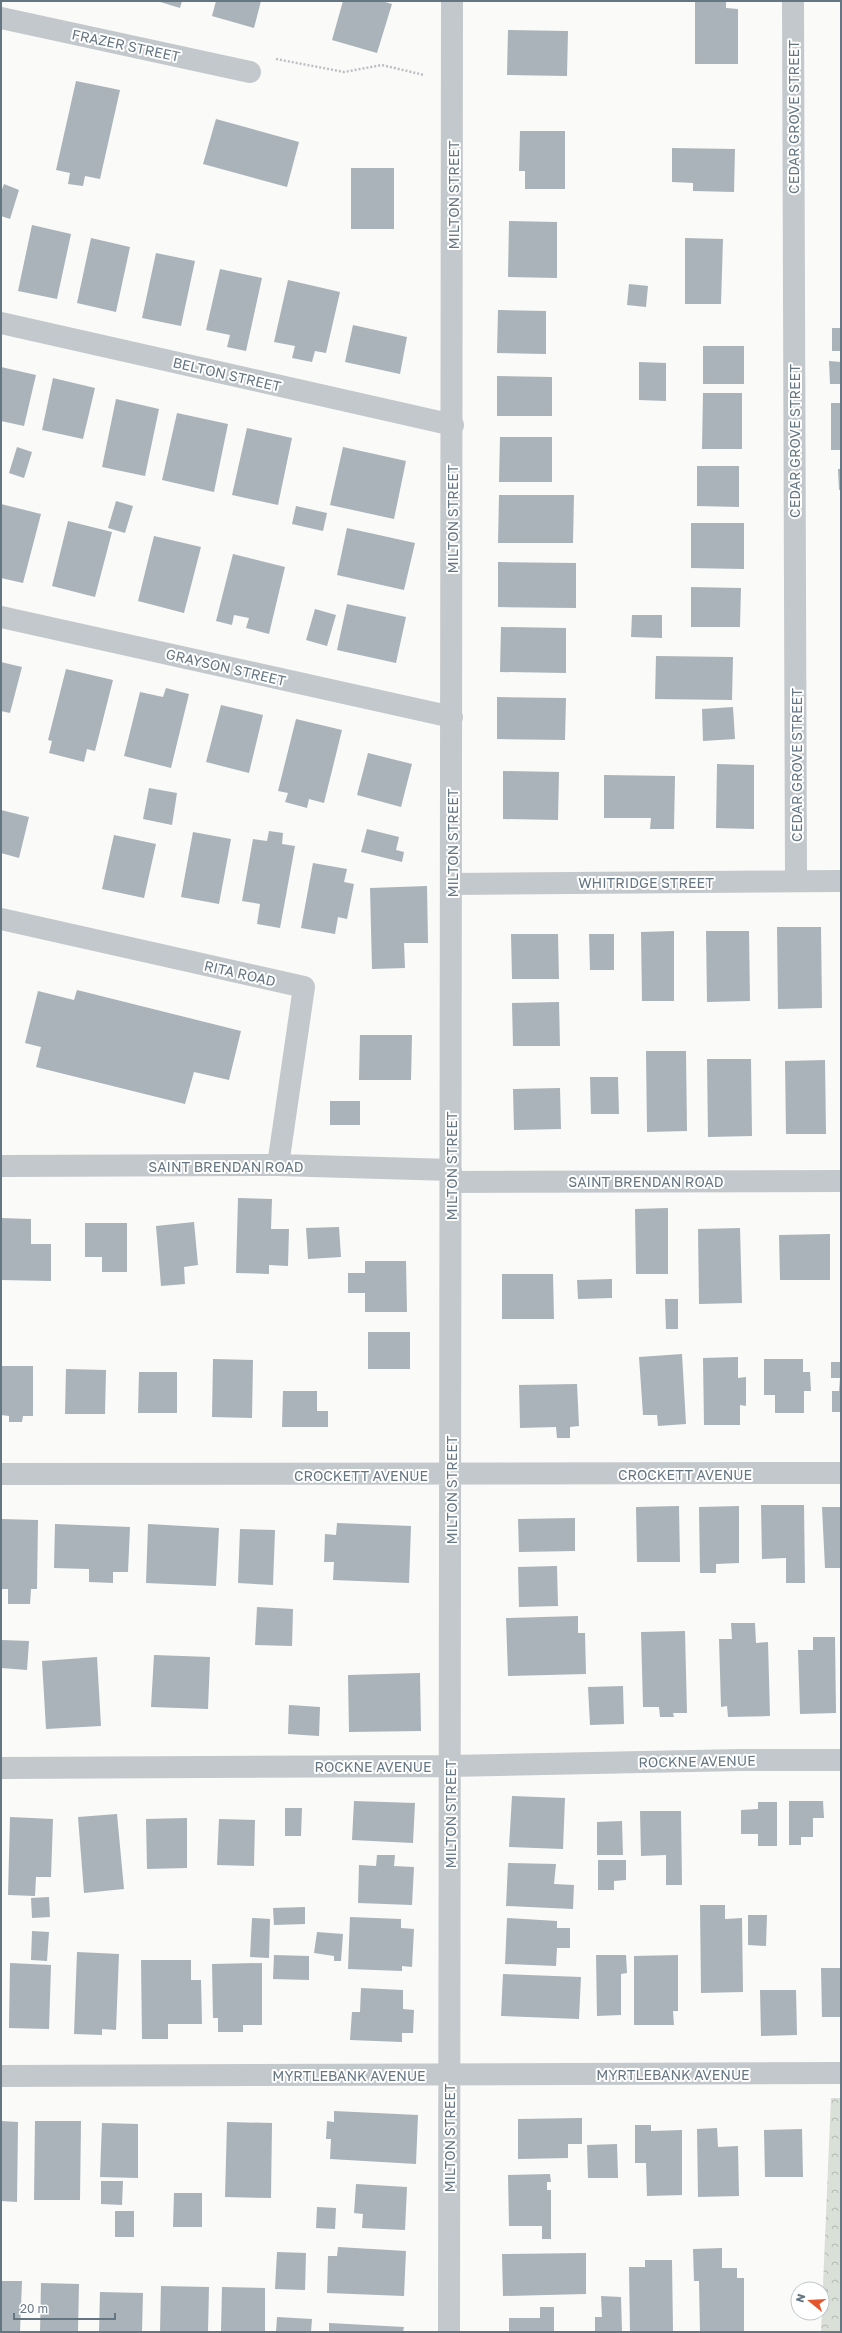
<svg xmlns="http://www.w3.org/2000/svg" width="842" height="2333" font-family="'Golos Text',sans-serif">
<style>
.park{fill:url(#park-crowns)}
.building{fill:#aab3b9}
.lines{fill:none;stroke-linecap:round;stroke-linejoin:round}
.path{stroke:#bbbfc2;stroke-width:2.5;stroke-dasharray:2 2;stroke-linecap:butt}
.minor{stroke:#c3c8cc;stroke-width:22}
.labels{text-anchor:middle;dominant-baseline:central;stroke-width:4;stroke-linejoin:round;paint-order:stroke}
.street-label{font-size:14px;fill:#657683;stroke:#fff}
</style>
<defs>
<pattern id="park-crowns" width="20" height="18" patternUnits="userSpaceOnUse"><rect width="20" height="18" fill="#dadfd7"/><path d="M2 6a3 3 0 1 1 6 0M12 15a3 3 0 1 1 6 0" fill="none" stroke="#b4b9b4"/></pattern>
</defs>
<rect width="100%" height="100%" fill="#fafaf8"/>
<path class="park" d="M831,2098H841V2332H821Z"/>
<path class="building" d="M157,1H182L180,8Z
M216,1H261L254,28L212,16Z
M343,1H382L392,4L377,53L332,40Z
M695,1H726V8L738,9V64H695Z
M508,30L568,31L567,76L507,75Z
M76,81L120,90L100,179L85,176L83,186L68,184L70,173L56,170Z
M216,119L299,142L287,187L203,164Z
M520,131H565V189H525V171H519Z
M672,148L735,149L734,192L693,191V183L672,182Z
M351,168H394V229H351Z
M4,184L19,190L10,219L1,216V192Z
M509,221L557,222V278L508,277Z
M32,225L71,234L57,299L18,291Z
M91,238L130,247L116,312L77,303Z
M685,238L723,239L721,304H685Z
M156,253L195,261L181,326L142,318Z
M220,269L262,278L246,351L227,347L230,335L206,330Z
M288,280L340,292L326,353L315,351L312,362L292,358L295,346L274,342Z
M629,284L648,286L646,307L627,305Z
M498,310L546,311V354L497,353Z
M353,325L407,337L400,374L345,362Z
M832,328H841V351H832Z
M703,346H744V384H703Z
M829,361L841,362V384H830Z
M639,362L666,363V401L639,400Z
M1,367L36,375L24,426L1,421Z
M497,376L552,377V416H497Z
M53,378L95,388L83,439L42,430Z
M703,393H742V449H702Z
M116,399L159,409L145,476L102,467Z
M831,403H841V450H831Z
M177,413L228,424L214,492L162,480Z
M247,428L292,438L278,505L232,495Z
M500,437H552V482H499Z
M17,447L32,452L24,478L9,473Z
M343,447L406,461L394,519L330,505Z
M697,466H739V507L697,506Z
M838,469H841V490H839Z
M499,495H574L573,543H498Z
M116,501L133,506L125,533L108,528Z
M1,504L41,514L23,583L1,578Z
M296,506L327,513L323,531L292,524Z
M68,521L112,532L95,597L52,586Z
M691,523H744V569L691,568Z
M347,528L415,543L404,590L337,575Z
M154,536L201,547L184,613L138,601Z
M233,554L285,567L269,634L246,628L249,618L234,615L232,625L216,621Z
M498,562L576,563V608L498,607Z
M691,587L741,588L740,627H691Z
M347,604L406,617L396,663L337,650Z
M315,609L336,615L327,646L306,640Z
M632,615H662V638L631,637Z
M501,627L566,628V673L500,672Z
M656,656L733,657L732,700L655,699Z
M1,662L22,667L10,713L1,711Z
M66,669L113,680L95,751L87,749L84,762L49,753L52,741L48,740Z
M166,688L189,694L171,768L124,756L140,692L163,697Z
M497,697L566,698L565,740L497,739Z
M221,705L263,715L249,773L206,762Z
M733,707L735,739L703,741L702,709Z
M296,719L342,730L324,803L309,799L307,808L285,802L288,793L278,791Z
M368,753L412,764L401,807L357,795Z
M717,764L754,765V829L716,828Z
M503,771L559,772L558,820L503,819Z
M604,775L675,776L674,829H650L651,818H604Z
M149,788L177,793L172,825L143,819Z
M1,810L29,817L19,858L1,853Z
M367,829L399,837L396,850L404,852L402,862L361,852Z
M269,831L283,833L282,844L295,846L280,928L257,924L260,904L242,901L253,839L267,841Z
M193,832L231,839L219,904L181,897Z
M114,835L156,844L144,898L102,889Z
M313,863L347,869L344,882L354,884L347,919L338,917L335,934L301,928Z
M427,886L428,943H404L405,968L372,969L370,888Z
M777,927H821L822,1008L778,1009Z
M674,931V1001H642L641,932Z
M706,931H749L750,1001L707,1002Z
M511,934H558L559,979H512Z
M589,934H614V970H590Z
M77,990L241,1031L229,1080L194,1072L185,1104L36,1067L41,1047L25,1043L38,991L74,1000Z
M559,1002L560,1046H513L512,1003Z
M360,1035H412L411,1080H359Z
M646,1051H686L687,1131L647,1132Z
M707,1059H751L752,1136L708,1137Z
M825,1060L826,1134H786L785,1061Z
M590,1077H618L619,1114H591Z
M560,1088L561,1129L514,1130L513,1089Z
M330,1101H360V1125H330Z
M238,1198L272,1199L271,1229H289L288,1266L269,1265V1274L236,1273Z
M668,1208V1274H636L635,1209Z
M1,1218L31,1219V1244H51V1281L1,1280Z
M194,1222L198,1265L184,1267L185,1284L161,1286L156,1226Z
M85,1223H127V1272H102V1257H85Z
M339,1227L341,1257L308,1259L306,1228Z
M740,1228L742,1303L699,1304L698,1229Z
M830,1234V1280H780L779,1235Z
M365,1261H406L407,1312H365V1293H348V1273H365Z
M502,1274H553L554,1319H502Z
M612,1279V1298L578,1299L577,1280Z
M665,1299H678V1329H666Z
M368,1332H410V1369H368Z
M682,1354L686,1424L658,1426L657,1415H643L639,1357Z
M738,1357V1378L746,1377V1406L740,1405V1425H704L703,1358Z
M213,1359L253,1360L252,1418L212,1417Z
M764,1359H803V1372H810L811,1391H804V1413H775V1395H764Z
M831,1362H841V1412H832V1391H839L840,1378H831Z
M1,1366H33V1416H23L22,1422H9V1416L1,1415Z
M66,1369L106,1370L105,1414H65Z
M139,1372H177V1413H138Z
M577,1384L579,1426L570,1427V1438H557L556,1427L520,1428L519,1385Z
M283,1391H317V1411H328V1427H282Z
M761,1505H804L805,1583H786V1558L762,1559Z
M679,1506L680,1562H637L636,1507Z
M739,1506V1563L716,1564V1573H700L699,1507Z
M822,1507H841L840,1568H825Z
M575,1518V1551L519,1552L518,1519Z
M1,1519L38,1520L37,1589H31L30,1604H8V1589H1Z
M337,1523L411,1526L409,1583L333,1580L334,1562H324L325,1534L336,1535Z
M55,1524L130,1527L128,1572H113V1583L89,1582V1569L54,1568Z
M148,1524L219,1528L216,1586L146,1583Z
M240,1529L275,1530L273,1585L238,1583Z
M557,1566L558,1606L519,1607L518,1567Z
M257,1607L293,1609L292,1646L255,1645Z
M578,1616V1633H585L586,1674L508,1676L506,1618Z
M731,1623H755L756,1643L768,1642L770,1716L728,1717L727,1706L721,1707L719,1639H732Z
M685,1631L687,1713H673L674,1717H660L659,1707H643L641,1632Z
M813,1637H835L836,1713L800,1714L798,1650H813Z
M2,1640L29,1641L27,1670L1,1668Z
M154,1655L210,1657L208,1709L151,1707Z
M97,1657L101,1726L46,1729L42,1661Z
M420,1673L421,1731L349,1732L348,1675Z
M623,1686L624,1724L590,1725L588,1687Z
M289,1705L320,1707L319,1736L288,1734Z
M512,1796L565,1798L563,1849L509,1847Z
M354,1801L415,1803L413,1843L352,1840Z
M789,1801H823L824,1818H813V1837H801V1845H789Z
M758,1802H777V1846H758V1834H741V1810L758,1809Z
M285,1808H302L301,1836H285Z
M640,1811H681L682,1885H666V1855L641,1856Z
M117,1814L124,1889L84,1893L78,1817Z
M10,1817L53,1819L51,1877H36L35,1896L8,1895Z
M187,1818V1868L147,1869L146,1819Z
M219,1819L255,1820L254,1866L217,1865Z
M622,1821L623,1855H597V1822Z
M377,1855H395L394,1866L414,1867L412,1905L358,1903L359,1865L376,1866Z
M598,1860H626V1880L614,1881V1890H598Z
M508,1863L556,1864L554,1884L574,1885L573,1909L506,1906Z
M49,1897L50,1917L32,1918L31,1898Z
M700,1905H725V1919L742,1918L743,1992L701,1993Z
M305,1907V1924L274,1925L273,1908Z
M748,1915H767L766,1946L748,1945Z
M350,1917L401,1919V1928L414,1929L412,1967L402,1966V1971L348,1969Z
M252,1918L270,1919L269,1958L250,1957Z
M507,1918L557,1921V1928H570V1948H557L556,1966L505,1964Z
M32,1931L49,1932L47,1961L31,1960Z
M317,1932L343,1934L341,1961H334V1956L314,1953Z
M77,1952L119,1954L116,2030L102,2029V2035L74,2034Z
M274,1955L309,1956V1980L273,1979Z
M596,1955H626L627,1973L621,1974V2015L597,2016Z
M678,1955V2011H673L674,2025H634V1956Z
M141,1960H191V1980H201L202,2024H168V2039H142Z
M10,1963L51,1965L49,2029L9,2028Z
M262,1963V2025H243V2032H218V2018H213L212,1964Z
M821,1968H841V2017H822Z
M503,1974L581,1977L579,2019L501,2016Z
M361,1988L403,1990V2009L414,2010L413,2033H402V2042L350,2040L352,2012H360Z
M760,1990H796L797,2035L761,2036Z
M334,2111L418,2115L416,2164L330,2159L331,2139H326L327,2121L334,2122Z
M582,2118V2144H568V2158L518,2159V2119Z
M1,2121L18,2122L17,2202L1,2201Z
M35,2121H81L80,2200H34Z
M227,2122L272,2123L271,2198L225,2197Z
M102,2123L138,2124V2178L100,2177Z
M635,2125H651V2131L682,2130V2195L647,2196L646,2163H635Z
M717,2128L718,2147L738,2146L739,2196L698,2197L697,2129Z
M802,2129L803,2177H765L764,2130Z
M617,2144L618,2178H588L587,2145Z
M550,2174L551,2182H547V2190H551V2239H542V2226H509L508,2175Z
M101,2181H123L122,2205L101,2204Z
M356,2184L407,2187L405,2230L362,2228L363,2214L354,2213Z
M174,2193H202V2227H173Z
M317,2207L336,2208L335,2229L316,2228Z
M115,2211H134V2237H115Z
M338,2247L406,2251L404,2296L327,2293L328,2256H337Z
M722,2248V2268H737V2278H744V2332H700L699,2281H694L693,2249Z
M277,2252L306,2253L305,2290L275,2289Z
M586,2253V2294L503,2296L502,2254Z
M645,2260H672L673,2332H630L629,2267H645Z
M1,2281H22L20,2332H1Z
M41,2283L79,2284L78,2332H40Z
M161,2286L209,2287L208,2332H160Z
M222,2287L265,2288V2332H221Z
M100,2292L143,2293L142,2332H99Z
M601,2296L621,2297L622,2332H595V2317H602Z
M540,2307H554V2332H509V2318H540Z
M277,2317L312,2319L311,2332H276Z
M329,2323L404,2327L403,2332H329Z"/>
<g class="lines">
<path class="path" d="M276,59L344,72L382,65L424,75"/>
<path class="minor" d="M793,1L796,881
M1,18L250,72
M1,323L453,425
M1,617L452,717
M452,884L841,881
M1,919L304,987L278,1165
M1,1166L278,1165L451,1170
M451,1182L841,1181
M1,1474L841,1473
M1,1768L450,1766L741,1760H841
M1,2076L841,2073
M449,2332L452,1"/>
</g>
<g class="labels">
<g class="street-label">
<text transform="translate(126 45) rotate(12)">FRAZER STREET</text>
<text transform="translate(793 117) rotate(-90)">CEDAR GROVE STREET</text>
<text transform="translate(453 195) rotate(-90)">MILTON STREET</text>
<text transform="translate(227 374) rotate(13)">BELTON STREET</text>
<text transform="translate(794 441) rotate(-90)">CEDAR GROVE STREET</text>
<text transform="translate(452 519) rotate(-90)">MILTON STREET</text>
<text transform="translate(226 667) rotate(13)">GRAYSON STREET</text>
<text transform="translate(796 765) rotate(-90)">CEDAR GROVE STREET</text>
<text transform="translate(452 843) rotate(-90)">MILTON STREET</text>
<text x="646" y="882">WHITRIDGE STREET</text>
<text transform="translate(240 973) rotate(13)">RITA ROAD</text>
<text x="226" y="1166">SAINT BRENDAN ROAD</text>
<text transform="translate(451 1166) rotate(-90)">MILTON STREET</text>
<text x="646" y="1181">SAINT BRENDAN ROAD</text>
<text x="685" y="1474">CROCKETT AVENUE</text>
<text x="361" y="1475">CROCKETT AVENUE</text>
<text transform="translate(451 1490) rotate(-90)">MILTON STREET</text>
<text transform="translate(697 1761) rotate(-1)">ROCKNE AVENUE</text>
<text x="373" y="1766">ROCKNE AVENUE</text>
<text transform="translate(450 1814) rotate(-90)">MILTON STREET</text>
<text x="673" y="2074">MYRTLEBANK AVENUE</text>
<text x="349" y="2075">MYRTLEBANK AVENUE</text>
<text transform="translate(449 2138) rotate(-90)">MILTON STREET</text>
</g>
</g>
<rect width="842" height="2333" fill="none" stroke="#657683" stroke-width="4"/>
<g transform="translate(810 2301) rotate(288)"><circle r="19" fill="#ffffff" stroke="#c1c8cd"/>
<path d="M0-3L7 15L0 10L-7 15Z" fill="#e4572e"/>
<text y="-6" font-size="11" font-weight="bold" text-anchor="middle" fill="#657683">N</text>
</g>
<path d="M14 2313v6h101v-6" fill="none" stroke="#657683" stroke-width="2"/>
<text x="20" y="2313" font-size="12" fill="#657683" stroke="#ffffff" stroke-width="3" paint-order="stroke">20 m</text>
</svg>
